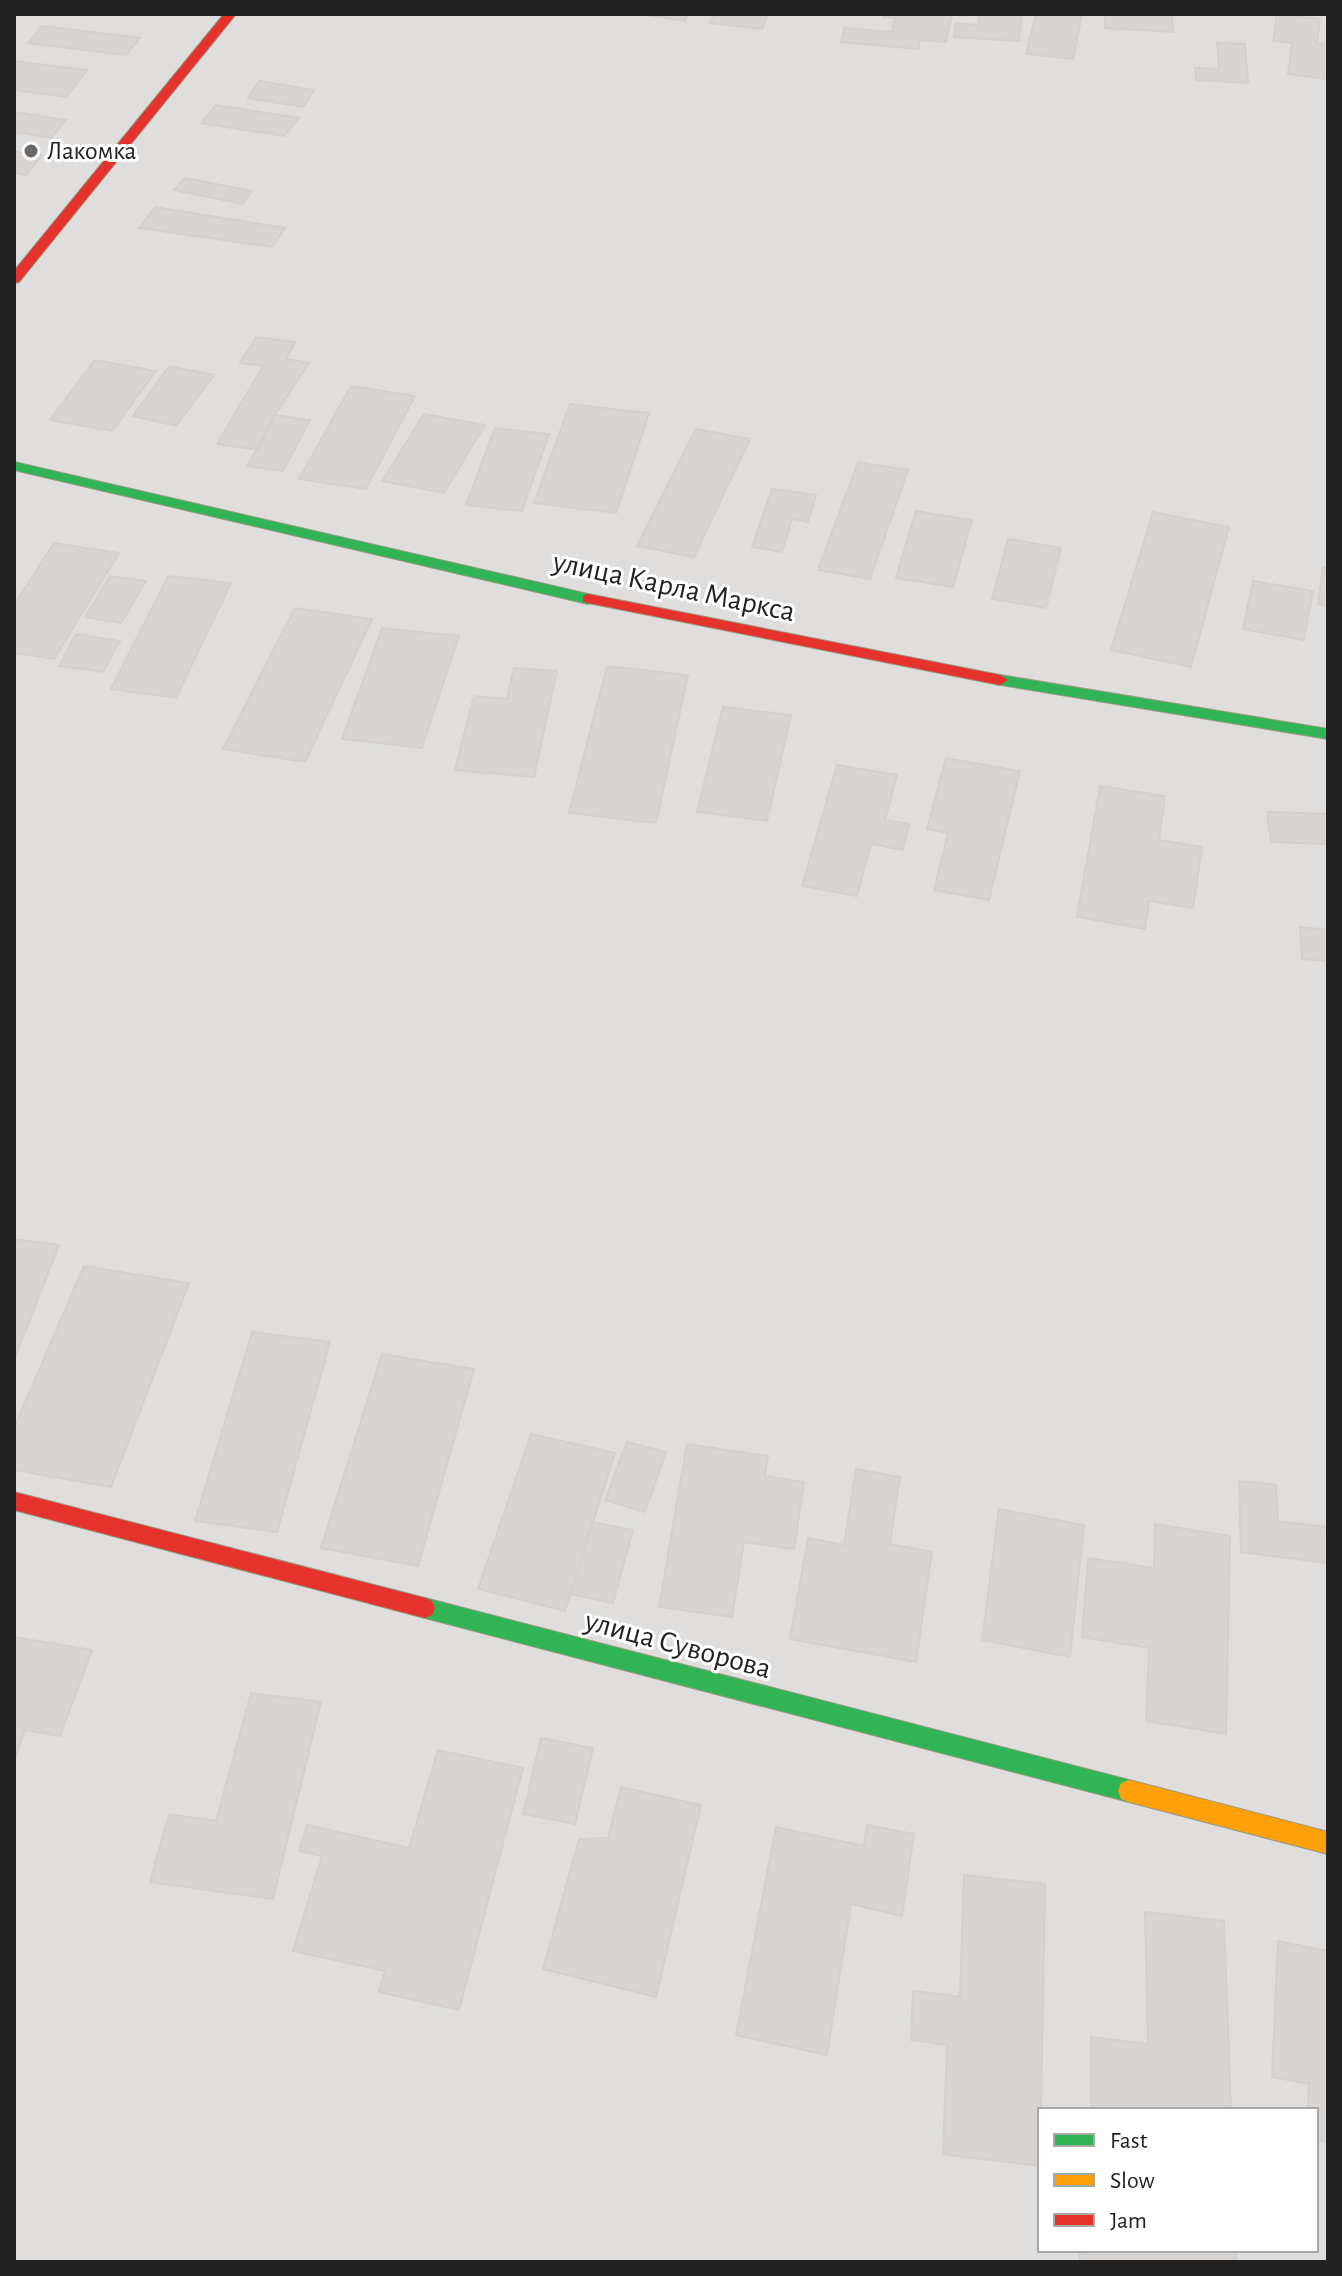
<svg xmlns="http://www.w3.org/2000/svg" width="1342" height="2276" font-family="'Alegreya Sans',sans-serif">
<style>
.residential{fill:#dfdedc;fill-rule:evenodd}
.building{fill:#d7d4d2;stroke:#d3d0cc;stroke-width:2}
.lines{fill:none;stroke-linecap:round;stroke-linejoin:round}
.fast-casing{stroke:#999a82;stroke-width:2}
.slow-casing{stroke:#999a82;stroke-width:2}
.jam-casing{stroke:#999a82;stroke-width:2}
.fast{fill:#30b455;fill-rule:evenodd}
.slow{fill:#ff9f0a;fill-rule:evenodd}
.jam{fill:#e5322d;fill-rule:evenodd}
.poi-dot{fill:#6a6968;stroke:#fff;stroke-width:3}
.labels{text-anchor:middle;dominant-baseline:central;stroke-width:6;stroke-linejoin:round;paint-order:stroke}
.far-poi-label{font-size:26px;fill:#222;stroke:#fff;text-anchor:start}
.street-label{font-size:30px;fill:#222;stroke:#fff}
</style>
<rect width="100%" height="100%" fill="#f0eeeb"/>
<path class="residential" d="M14,14H1328V2262H14ZM1040,2110H1316V2250H1040Z"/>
<path class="building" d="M640,14H688L685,21Z
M714,14H768L762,29L710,23Z
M884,14H952L946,42L920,40L918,49L841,42L844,28L892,32L895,18L883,17Z
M979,14H1022L1019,41L954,37L956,23L978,25Z
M1036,14H1082L1073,59L1026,54Z
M1105,14H1172L1173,32L1105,28Z
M1277,14L1320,19L1317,43L1328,44V79L1288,74L1292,43L1273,41Z
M42,26L140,38L126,55L28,43Z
M1217,43L1245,44L1248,83L1196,80L1195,68L1219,69Z
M14,61L87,70L66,97L14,90Z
M259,81L314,90L303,107L248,98Z
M216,105L299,118L284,136L201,123Z
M14,112L66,120L51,138L14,132Z
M14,151L42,155L26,175L14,173Z
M185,178L252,191L243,204L174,190Z
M155,207L285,228L272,247L139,228Z
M256,337L295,342L286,359L309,363L275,415L259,450L217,444L263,366L240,363Z
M95,360L156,371L112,431L50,420Z
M169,366L214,375L176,426L133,416Z
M351,386L415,396L366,489L299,479Z
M570,404L649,413L616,513L534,503Z
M424,414L485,425L444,493L382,481Z
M275,415L310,420L283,471L247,466Z
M495,428L549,434L522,511L466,505Z
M696,429L750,439L694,557L637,546Z
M858,462L908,470L870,579L818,570Z
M772,489L816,495L808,522L792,519L782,552L752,547Z
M916,511L972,520L953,587L896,578Z
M1153,512L1229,527L1191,667L1111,650Z
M1008,539L1061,548L1046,608L992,599Z
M54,543L119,553L54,659L14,653V605Z
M1323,567L1328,568V606L1318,604Z
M110,576L146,581L121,623L85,617Z
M168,576L231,583L176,698L111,689Z
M1253,581L1313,591L1304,640L1243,629Z
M295,608L372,619L305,762L223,749Z
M382,628L459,636L422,748L342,739Z
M76,634L120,641L103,672L59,666Z
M607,666L688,675L656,823L569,813Z
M514,668L557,671L534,777L455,770L474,696L507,699Z
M723,707L791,715L767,821L697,812Z
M946,758L1020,771L989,900L934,890L948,833L927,829Z
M837,765L897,775L885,820L909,824L903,850L871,844L857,896L802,886Z
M1100,786L1165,796L1159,840L1202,847L1193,908L1149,901L1145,929L1077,917Z
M1267,812L1328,814V844L1271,842Z
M1300,927L1328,930V961L1302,959Z
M14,1239L59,1245L14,1360Z
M84,1266L189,1283L111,1487L14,1470V1428Z
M252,1332L330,1342L277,1532L195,1521Z
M382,1354L474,1369L418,1566L321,1548Z
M531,1434L615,1453L565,1611L478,1589Z
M627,1442L666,1452L645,1512L605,1500Z
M687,1444L768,1456L765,1476L804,1482L794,1549L744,1542L732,1617L659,1607Z
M856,1469L900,1477L890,1544L932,1552L916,1662L790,1639L808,1538L844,1545Z
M1239,1481L1276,1485L1278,1521L1326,1527L1328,1563L1241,1552Z
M999,1509L1084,1525L1070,1657L982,1640Z
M592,1522L633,1530L613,1603L571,1594Z
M1155,1524L1230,1536L1226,1734L1146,1721L1149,1648L1082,1637L1088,1558L1154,1568Z
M14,1637L92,1650L60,1736L25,1730L14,1761Z
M251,1693L321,1702L273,1899L150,1882L169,1814L216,1821Z
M541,1738L593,1748L575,1824L523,1814Z
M438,1750L523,1768L459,2010L379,1992L385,1971L293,1951L322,1856L299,1851L307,1825L409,1848Z
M621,1787L701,1805L656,1997L543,1969L579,1839L608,1838Z
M867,1825L914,1834L902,1916L851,1904L827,2055L736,2035L776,1827L864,1846Z
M964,1875L1045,1884L1040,2166L943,2154L947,2045L911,2040L913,1991L960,1997Z
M1145,1912L1224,1921L1231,2110H1091V2037L1148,2044Z
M1278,1941L1328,1951V2142L1316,2139V2110H1308L1309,2084L1272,2077Z
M1080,2250H1236V2262H1080Z"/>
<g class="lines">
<g class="fast-casing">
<path id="fast" d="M14,462L588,594L595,599L588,604L14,470Z
M1000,675L1328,729V739L995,684V676Z
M425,1598L1129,1780L1137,1783L1140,1791L1137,1799L1129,1802L425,1618L418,1615L415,1608L418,1601Z"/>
</g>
<g class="slow-casing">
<path id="slow" d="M1129,1780L1328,1832V1854L1129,1802L1121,1799L1118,1791L1121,1783Z"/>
</g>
<g class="jam-casing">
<path id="jam" d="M224,14H236L19,282L14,283V271Z
M588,594L1000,675L1008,680L1000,685L583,602V596Z
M14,1492L425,1598L432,1601L435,1608L432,1615L425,1618L14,1510Z"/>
</g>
<use href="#fast" class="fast"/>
<use href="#slow" class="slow"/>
<use href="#jam" class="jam"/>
</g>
<circle class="poi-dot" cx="31" cy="151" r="8"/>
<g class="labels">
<g class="far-poi-label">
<text x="47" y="151">Лакомка</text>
</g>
<g class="street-label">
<text transform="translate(674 587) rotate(12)">улица Карла Маркса</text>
<text transform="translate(678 1645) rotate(15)">улица Суворова</text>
</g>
</g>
<rect width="1342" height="2276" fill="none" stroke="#222222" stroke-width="32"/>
<rect x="1038" y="2108" width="280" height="144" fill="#ffffff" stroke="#a7a7a7" stroke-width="2"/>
<rect x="1054" y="2134" width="40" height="12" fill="#30b455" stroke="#a7a7a7" stroke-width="2"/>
<text x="1110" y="2148" font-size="24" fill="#222222">Fast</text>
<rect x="1054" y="2174" width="40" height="12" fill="#ff9f0a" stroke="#a7a7a7" stroke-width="2"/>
<text x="1110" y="2188" font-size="24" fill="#222222">Slow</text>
<rect x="1054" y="2214" width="40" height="12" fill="#e5322d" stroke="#a7a7a7" stroke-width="2"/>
<text x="1110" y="2228" font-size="24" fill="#222222">Jam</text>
</svg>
